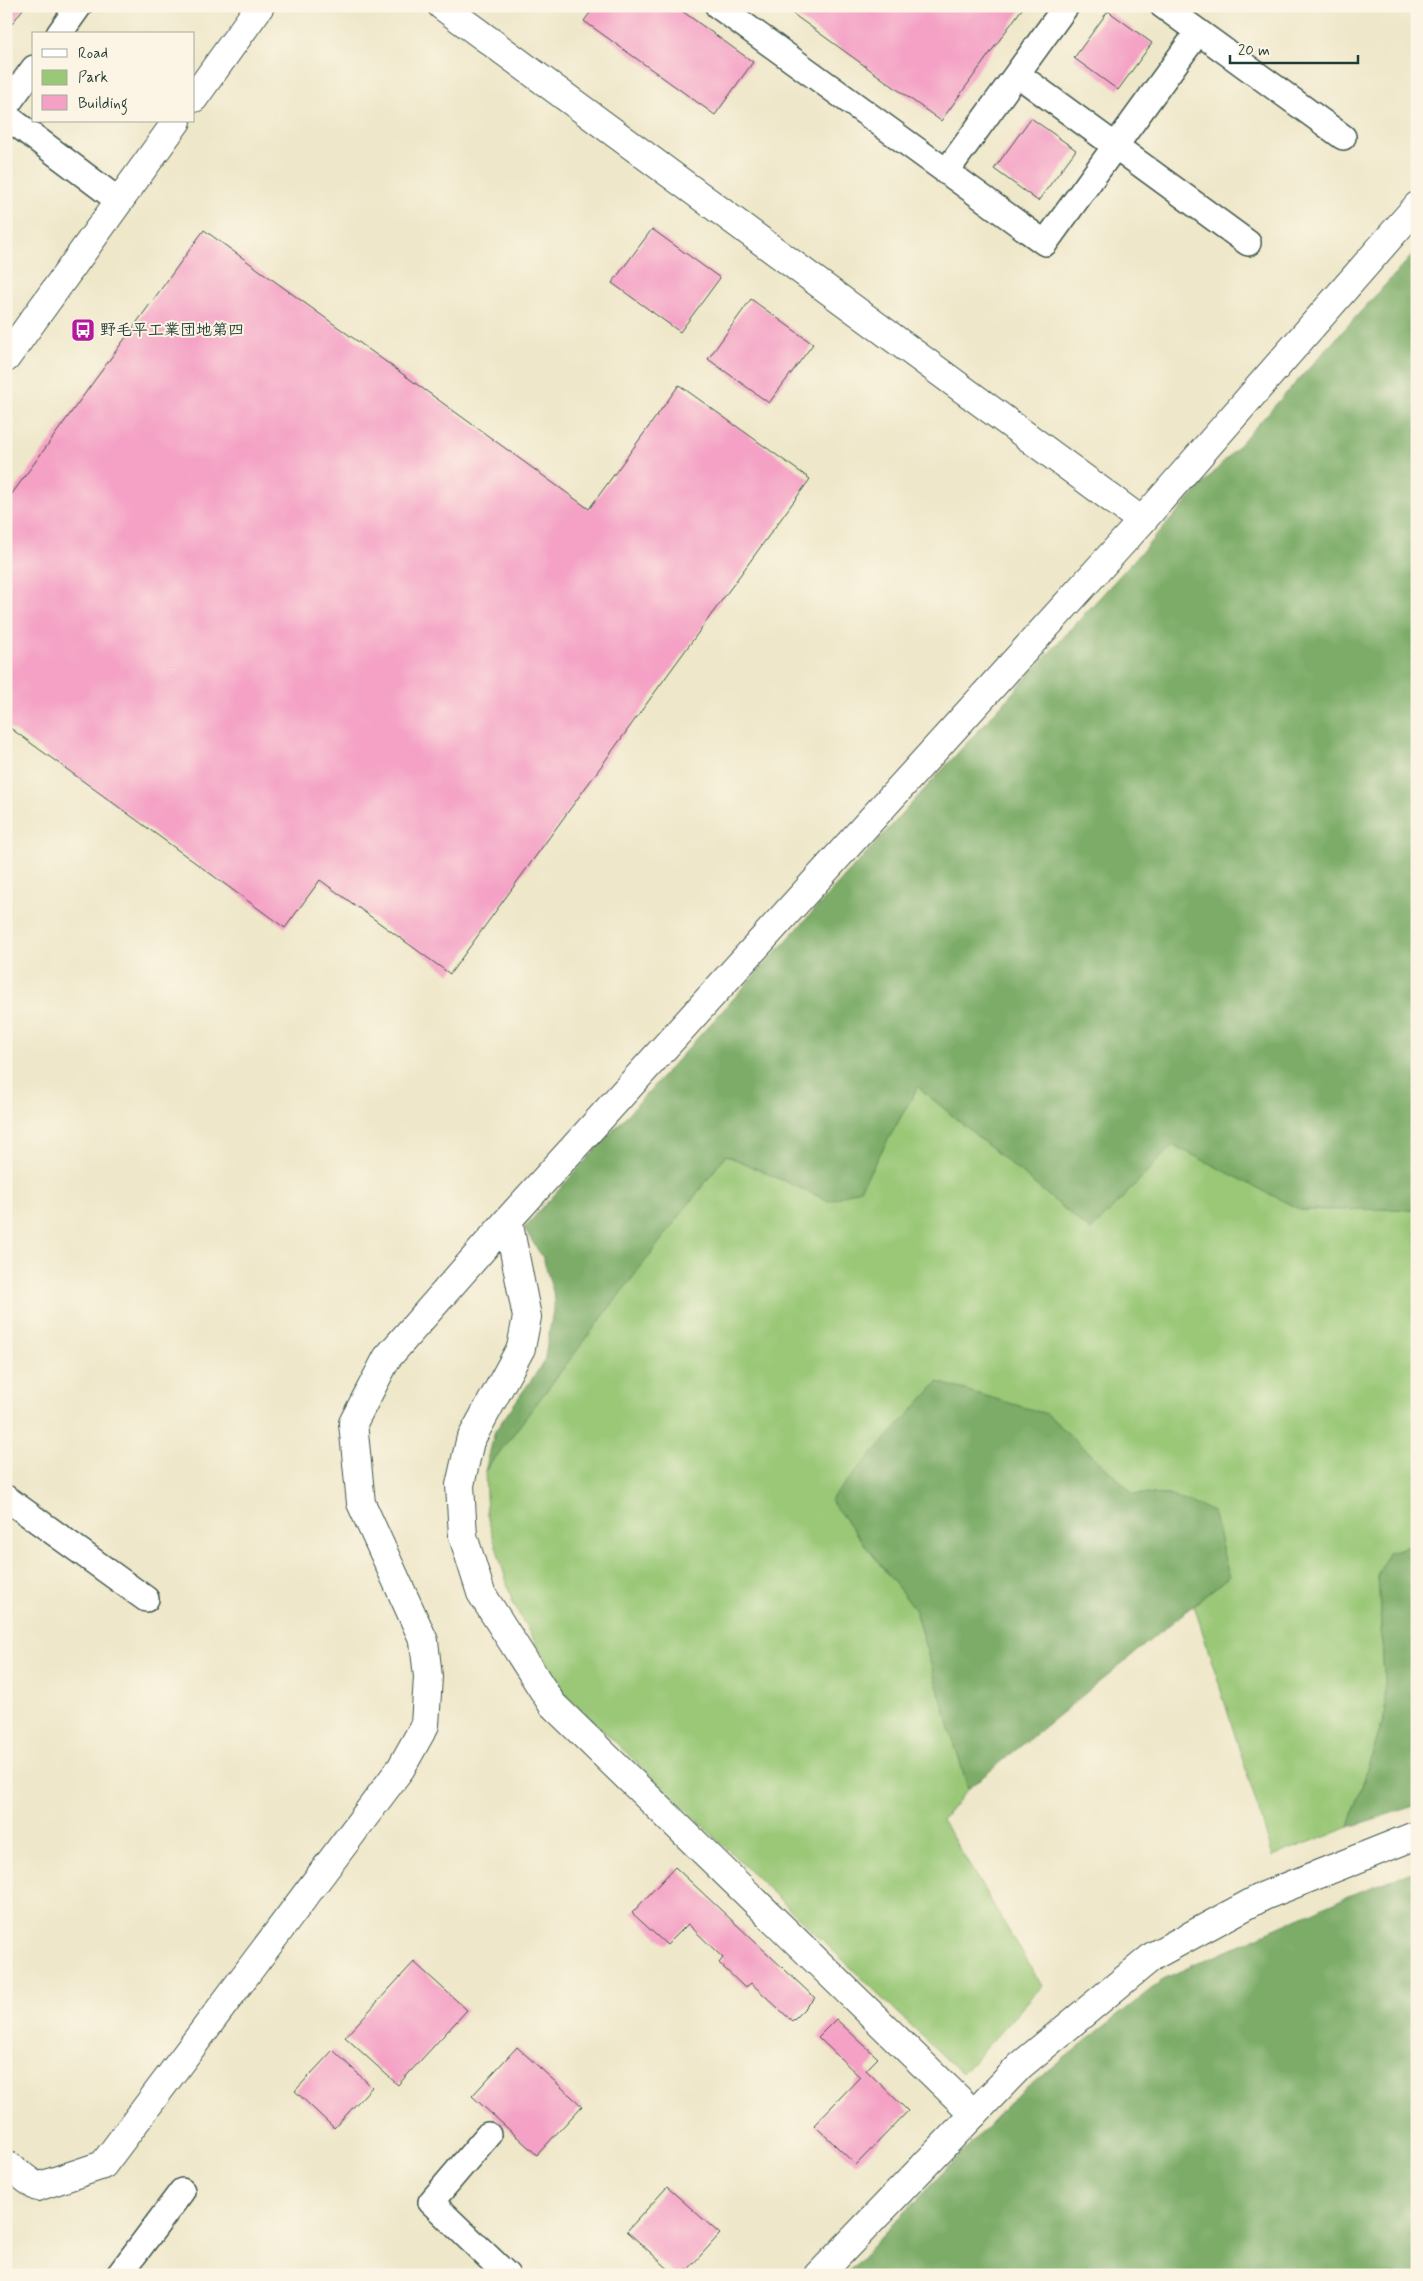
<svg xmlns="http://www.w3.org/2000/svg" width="1423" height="2281" font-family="Mynerve,'Klee One',sans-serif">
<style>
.green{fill:#9ac877;stroke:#5c8256}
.forest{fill:#7bac68;stroke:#4d744e}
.building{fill:#f4a1c5}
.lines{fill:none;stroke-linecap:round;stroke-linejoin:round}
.service-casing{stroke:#3e564a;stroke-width:28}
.minor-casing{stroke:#3e564a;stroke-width:30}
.tertiary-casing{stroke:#3e564a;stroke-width:30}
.service{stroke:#fff;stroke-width:25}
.minor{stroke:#fff;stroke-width:28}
.tertiary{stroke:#fff;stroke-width:28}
.labels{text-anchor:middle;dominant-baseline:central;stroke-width:4;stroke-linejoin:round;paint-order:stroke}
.poi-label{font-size:16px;font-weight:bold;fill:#1f3d34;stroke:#fcf5e5;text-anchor:start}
</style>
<rect width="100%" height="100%" fill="#fcf5e5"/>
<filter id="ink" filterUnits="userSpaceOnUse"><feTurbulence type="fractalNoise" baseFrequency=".02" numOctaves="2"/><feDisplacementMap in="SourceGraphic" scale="10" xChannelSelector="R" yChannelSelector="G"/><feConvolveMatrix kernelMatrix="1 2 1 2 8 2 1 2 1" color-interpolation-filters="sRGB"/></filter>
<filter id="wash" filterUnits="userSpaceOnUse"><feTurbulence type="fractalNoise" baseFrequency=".0096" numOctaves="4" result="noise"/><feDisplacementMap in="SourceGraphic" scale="20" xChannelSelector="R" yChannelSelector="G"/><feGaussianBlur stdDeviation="1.12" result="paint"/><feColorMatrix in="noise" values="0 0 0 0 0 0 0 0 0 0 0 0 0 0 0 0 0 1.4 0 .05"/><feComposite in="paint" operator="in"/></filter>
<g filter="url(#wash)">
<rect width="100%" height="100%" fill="#eee7c9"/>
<path class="green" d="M918,1087L1091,1231L1173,1144L1301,1210L1417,1209V1548L1414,1545L1378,1576L1386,1711L1349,1827L1273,1856L1194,1605L1229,1576L1169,1495L1134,1494L1047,1414L830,1500L914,1608L968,1789L942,1820L1042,1986L962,2074L562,1691L513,1603L487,1516L485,1471L726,1155L829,1201L860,1189Z"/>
<path class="forest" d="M1417,250V1209L1301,1210L1173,1145L1091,1231L918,1087L860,1189L829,1201L726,1155L485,1471L495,1431L544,1362L555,1299L543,1258L524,1228Z
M938,1382L1047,1414L1134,1494L1169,1495L1213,1511L1229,1576L968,1789L914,1608L830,1500Z
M1414,1545L1417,1548V1805L1349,1827L1386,1711L1378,1576L1388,1552Z
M1417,1870V2275H845L1014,2098L1165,1978L1348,1896Z"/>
<g id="blocks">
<path class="building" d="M6,6H25L6,32Z
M595,6H675L753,62L715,115L584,21Z
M782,6H1024L941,121Z
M1108,11L1152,43L1118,90L1074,58Z
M1031,118L1076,150L1038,201L994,169Z
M652,229L720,278L680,332L612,283Z
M204,230L589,509L679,385L810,479L450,974L320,880L285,928L6,725V502Z
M751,299L813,344L769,403L708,359Z
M675,1867L815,1998L792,2021L751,1983L745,1988L719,1963L723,1958L688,1924L667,1945L632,1913Z
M414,1962L467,2010L398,2085L345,2037Z
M836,2019L878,2058L866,2070L908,2111L856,2165L814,2125L860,2077L818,2037Z
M517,2047L582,2106L537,2155L472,2096Z
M333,2050L372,2087L334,2128L295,2091Z
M667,2187L720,2234L683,2275H675L627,2231Z"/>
</g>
</g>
<g filter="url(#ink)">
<use href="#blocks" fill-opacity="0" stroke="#3e564a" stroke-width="1"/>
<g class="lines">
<g class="service-casing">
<path id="service" d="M718,6L1045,243L1198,32
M1163,6L1343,137
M59,34L79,6
M1017,74L1248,243
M6,106L34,68
M6,116L119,201
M946,172L1066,6
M6,1498L146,1599
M488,2135L431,2202L507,2275
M119,2275L182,2191"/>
</g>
<g class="minor-casing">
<path id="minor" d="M442,6L1142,521
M508,1220L527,1317L521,1348L470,1441L460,1485L463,1536L481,1593L552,1704L974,2114
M6,2164L37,2187L103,2165L401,1768L425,1725L428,1677L424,1641L361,1503L353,1423L387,1358L508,1220L1142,521L1417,206"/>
</g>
<g class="tertiary-casing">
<path id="tertiary" d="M194,98L260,6
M6,358L177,121
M819,2275L1020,2066L1153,1956L1264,1896L1417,1835"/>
</g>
<use href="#service" class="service"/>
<use href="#minor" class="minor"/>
<use href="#tertiary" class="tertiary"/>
</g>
</g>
<defs>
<g id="bus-square" transform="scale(1.25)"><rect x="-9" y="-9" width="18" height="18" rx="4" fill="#b5179e" stroke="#fcf5e5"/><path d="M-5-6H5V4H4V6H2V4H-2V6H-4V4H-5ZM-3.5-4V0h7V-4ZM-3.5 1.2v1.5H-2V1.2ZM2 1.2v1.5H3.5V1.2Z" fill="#fff"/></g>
</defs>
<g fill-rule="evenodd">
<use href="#bus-square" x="83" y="330"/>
</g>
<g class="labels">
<g class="poi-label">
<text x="100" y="330">野毛平工業団地第四</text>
</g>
</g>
<rect width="1423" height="2281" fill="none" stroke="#fcf5e5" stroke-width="25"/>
<rect x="32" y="32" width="162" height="90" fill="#fcf5e5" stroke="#a4ab9e"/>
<rect x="42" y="49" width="25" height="8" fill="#ffffff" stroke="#a4ab9e"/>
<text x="78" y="58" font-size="15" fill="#1f3d34">Road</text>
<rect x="42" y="70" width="25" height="15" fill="#9ac877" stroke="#a4ab9e"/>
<text x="78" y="82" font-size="15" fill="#1f3d34">Park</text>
<rect x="42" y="95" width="25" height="15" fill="#f4a1c5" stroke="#a4ab9e"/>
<text x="78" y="108" font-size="15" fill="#1f3d34">Building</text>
<path d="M1230 55v8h128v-8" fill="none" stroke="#1f3d34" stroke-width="2.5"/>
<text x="1238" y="55" font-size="15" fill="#1f3d34" stroke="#fcf5e5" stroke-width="4" paint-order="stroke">20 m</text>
</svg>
